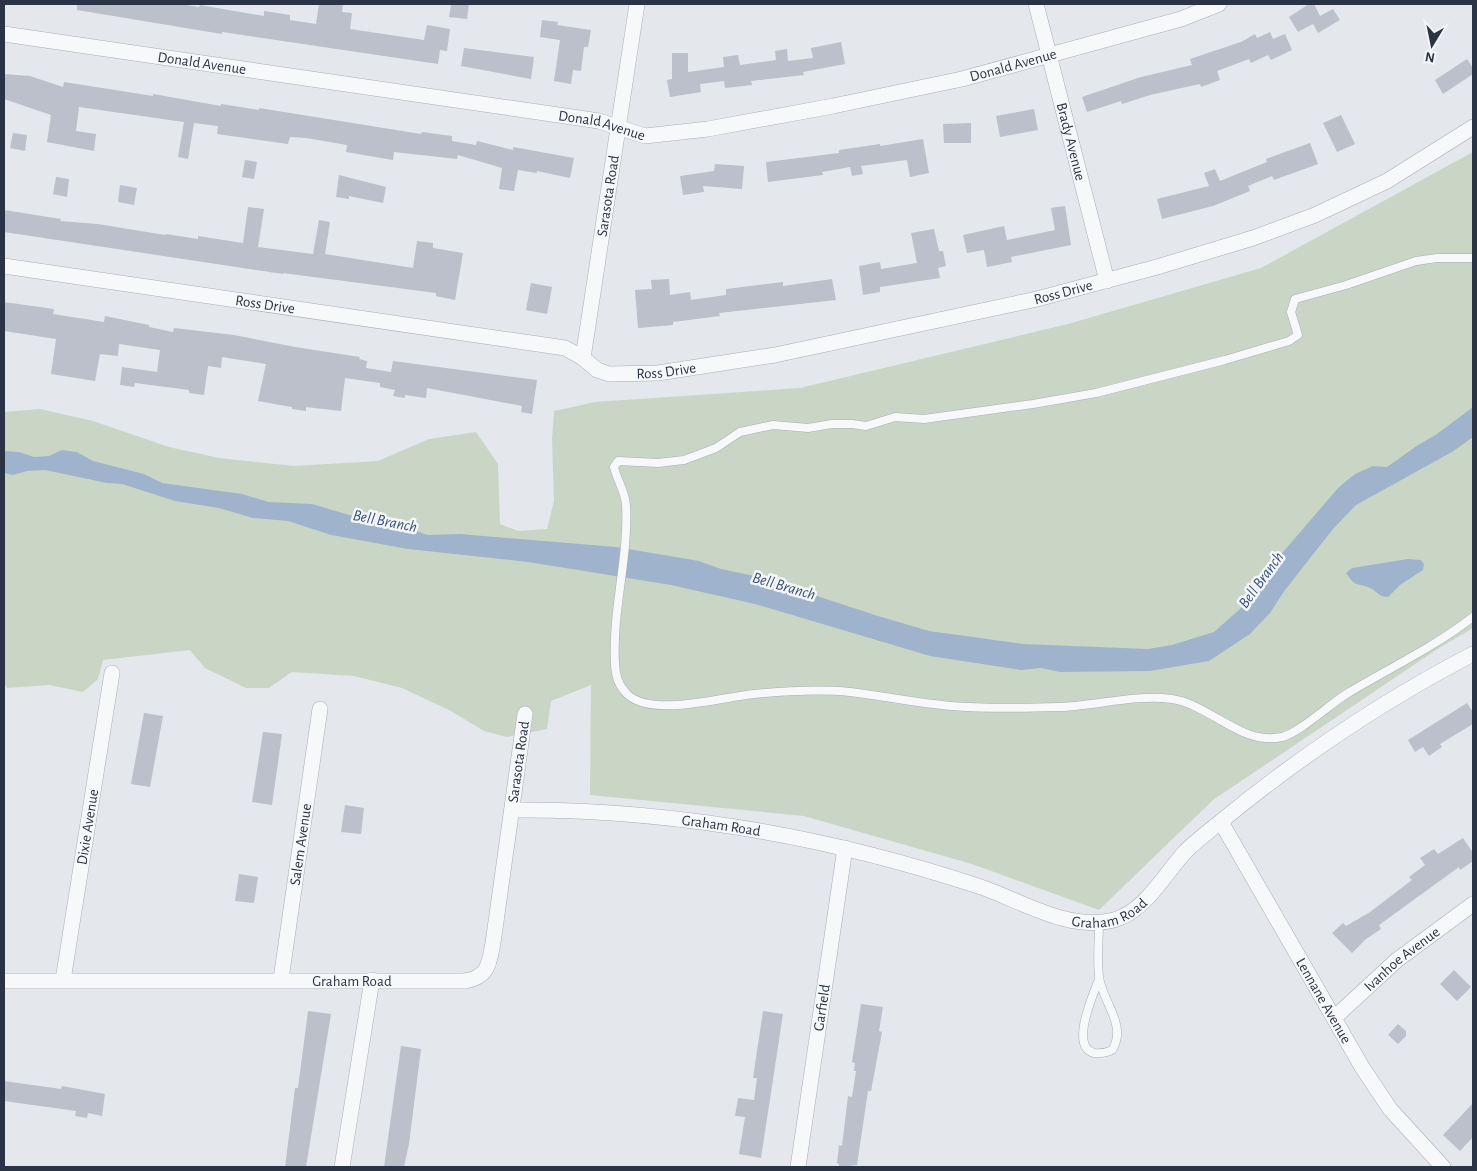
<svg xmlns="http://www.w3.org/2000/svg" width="1477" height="1171" font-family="'Alegreya Sans',sans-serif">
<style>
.green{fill:#c9d6c5}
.water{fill:#9fb4cc}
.building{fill:#bbc0ca}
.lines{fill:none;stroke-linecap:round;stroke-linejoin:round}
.service-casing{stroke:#a9aeb7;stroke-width:9}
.minor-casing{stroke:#a9aeb7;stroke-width:16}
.service{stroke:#f7f8fa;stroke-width:8}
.minor{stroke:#f7f8fa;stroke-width:15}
.labels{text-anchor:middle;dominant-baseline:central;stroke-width:5;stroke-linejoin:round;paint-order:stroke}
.street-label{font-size:15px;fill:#2b3445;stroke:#f4f6f9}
.water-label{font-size:16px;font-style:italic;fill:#34527a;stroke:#f4f6f9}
</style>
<rect width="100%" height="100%" fill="#e4e7ec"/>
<path class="green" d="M1473,152V628L1436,650L1213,800L1099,910L972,864L804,816L590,795L591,685L551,701L547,729L507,737L484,731L451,711L402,688L354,676L292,672L269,688H246L205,668L190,650L103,660L98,679L83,692L49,685L7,688L4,683V412L40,409L93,421L169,447L219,458L294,466L378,461L429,439L476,432L498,464L500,524L518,531L547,529L554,501L552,439L554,411L595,402L800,388L1068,324L1261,268Z"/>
<path class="water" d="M1473,407V437L1452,452L1356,505L1333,529L1285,590L1270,613L1250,634L1209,661L1150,671L1060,672L1041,668L1021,670L930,656L755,604L671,585L528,562L408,549L331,535L288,521L253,518L219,508L175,501L122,484L107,483L45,470L27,471L13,475L4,473V451L19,452L34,457L49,456L62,450L77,452L93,461L144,474L162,483L242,494L269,502L312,504L356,517L399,524L427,535L460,534L616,547L699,561L721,569L759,577L878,616L929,631L1023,644L1148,649L1172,645L1214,632L1249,601L1271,566L1339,487L1355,474L1373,466L1387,467L1418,445L1437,434Z
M1408,559L1421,560L1424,564L1423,570L1400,585L1388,597C1379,597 1377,591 1370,588C1356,582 1356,588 1346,573L1352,568Z"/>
<path class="building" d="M77,4H180L199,7L200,5L264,16V11L290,15V20L316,24L319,4H343L342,12L352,13L350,29L424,40L427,25L450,29L447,51L440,50L438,64L222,32V34L77,10Z
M451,4H469L467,19L449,17Z
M1309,4H1314L1320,16L1333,9L1340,20L1318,33L1313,24L1298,32L1289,17Z
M542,20L558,22L557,25L591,30L588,47H584L581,71L573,70L571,84L554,81L560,40L540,37Z
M1270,32L1273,39L1285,34L1292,50L1271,60L1268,55L1251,63L1249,59L1217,71L1220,80L1201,87L1200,84L1150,95L1122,104L1121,101L1087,112L1082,97L1141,77L1192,65L1190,59L1241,42L1255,34L1257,38Z
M841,42L845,64L803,72L804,75L751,81L752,85L725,88L724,81L700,84L701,92L670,97L667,80L672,79V53H688V72L724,67L723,57L738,55L740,65L776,60L775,51L787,49L788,61L813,58L811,48Z
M464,48L534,57L531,79L461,66Z
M1467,59L1473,68V74L1443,94L1435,80Z
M4,74L30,76L63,87L64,82L153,96V94L221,106V104L259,110V108L421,134L422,132L452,136V141L476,145L477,141L513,150V147L574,158L570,178L537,171V173L518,170L514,191L499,189L502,168L458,155L457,159L394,152L393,160L346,152L347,145L306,138L290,137L288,144L217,134L218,126L194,123L188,159L178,157L184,122L79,107L76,131L96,134L94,151L47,142L51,115L4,99Z
M1034,109L1038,130L1000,137L996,116Z
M1341,115L1355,144L1337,152L1323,123Z
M971,123V143H944L943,124Z
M13,133L27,135L25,151L10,148Z
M923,139L929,173L910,177L907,160L861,166L863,174L852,176L850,167L822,172L823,175L768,182L766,162L839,153V150L880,144V146Z
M1310,143L1318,164L1274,180L1272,176L1248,186L1250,191L1213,206L1162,219L1157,199L1209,186L1204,173L1215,169L1220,181L1267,162L1266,159Z
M245,160L257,162L254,179L242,177Z
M715,164L744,166L742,189L703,186L704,192L683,195L680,176L714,171Z
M339,175L386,187L383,203L349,196V199L336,197Z
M56,177L69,179L67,197L53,194Z
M120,185L137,188L134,205L118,202Z
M1065,206L1071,245L1011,257L1012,262L987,267L984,250L967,253L963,235L1004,226L1007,240L1055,230L1051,208Z
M248,207L264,209L258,247L313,254L319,220L330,222L325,254L413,268L417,241L433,243V248L463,253L455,300L436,296V293L283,273V274L4,232V210L61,219L60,221L98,224L165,235L166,234L198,239V236L243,243Z
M934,229L939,251H943L946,266L938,268L940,278L880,287V292L863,295L859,266L880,262L881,269L917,263L911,233Z
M669,279L670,295L690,292L691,300L726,295V289L783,282V286L832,279L836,300L719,313L720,316L673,322V325L638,328L635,290L652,289L651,280Z
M531,283L552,287L547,314L526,310Z
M4,302L54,309L53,314L104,322L105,316L149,325V327L173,332L174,328L234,335L295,347L360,357L359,359L367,361L366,368L391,372L393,361L537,380L532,414L521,412L522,406L427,388L426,398L405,395V398L393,396L395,390L380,387V383L345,378L341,411L306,407V411L292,409V407L258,401L266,364L222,357L221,368L208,366L204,395L189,393V390L135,383L134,387L120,385L122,367L157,372L160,350L119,344L118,356L100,354L95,381L51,374L56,339L4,331Z
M1467,703L1473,712V724L1440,744L1442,747L1429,756L1423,747L1415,752L1408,740Z
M144,713L163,716L150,787L131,784Z
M263,732L282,734L272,805L252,802Z
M345,805L364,808L361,834L341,832Z
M1463,838L1473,853V861L1460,870L1459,867L1379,925L1381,929L1366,939L1352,953L1332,933L1343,923L1346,926L1370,912L1412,880L1409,877L1425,865L1420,858L1434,849L1438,854Z
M239,874L258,877L254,903L235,901Z
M1454,970L1471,987L1457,1001L1440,984Z
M861,1004L883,1007L879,1031L882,1032L871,1091H868L857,1165L839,1167V1164L837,1163L839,1145L842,1146L848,1096L852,1097L856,1071H854L855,1063L852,1062Z
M308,1011L331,1014L306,1167H285L295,1088H298Z
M763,1011L783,1014L761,1158L739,1154L745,1117L735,1116L738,1098L754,1100L757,1078H753Z
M1398,1024L1406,1031V1036L1398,1044L1388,1035Z
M401,1046L421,1049L409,1144L404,1167H384Z
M4,1081L61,1089L62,1086L105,1094L102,1116L88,1113L87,1118L75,1116L76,1111L4,1101Z
M1473,1103V1137L1460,1151L1443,1135Z"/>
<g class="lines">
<g class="service-casing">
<path id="service" d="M1473,258H1437L1416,261L1346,285L1295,299L1291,312L1298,335L1289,341L1225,360L1096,393L1033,404L924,419L895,417L866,426L852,424H832L808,428L773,425L740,432L716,448L684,460L658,463L618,461L614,467C617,481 625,490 626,505C629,557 612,610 615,663C615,674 619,686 627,694C652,718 722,697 754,694C785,691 819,689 850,692C884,696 917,703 951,706C986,709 1024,708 1059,707C1096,706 1134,694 1172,699C1211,705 1241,746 1282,737C1299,733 1330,704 1348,693C1390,668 1434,647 1473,617
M1099,922C1099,940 1097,959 1099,977C1102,1001 1128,1026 1112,1050C1106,1053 1101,1054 1094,1053C1069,1047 1094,993 1099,979"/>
</g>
<g class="minor-casing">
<g id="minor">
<path id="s1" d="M1036,4L1107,281"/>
<path id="s2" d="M4,34L599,121L645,136L708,129L833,106L962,79L1181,19L1219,4"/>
<path id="s3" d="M4,266L565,348L583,358L597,370L609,374L658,373L775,355L1037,299L1157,267L1253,238L1315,215L1387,181L1473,127"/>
<path id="s4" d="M583,358L637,4"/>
<path id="s5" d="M512,810C671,809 830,837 981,887C1022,901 1069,932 1114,920C1146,911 1164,874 1186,851C1196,841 1208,832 1219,823C1298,758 1382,701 1473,654"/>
<path id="s6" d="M1221,822L1362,1067L1390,1109L1443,1167"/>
<path id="s7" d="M281,979L320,709"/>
<path id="s8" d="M63,980L112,673"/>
<path id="s9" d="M4,981H465C489,977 489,963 493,943L525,714"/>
<path id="s10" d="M1334,1018L1397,960L1473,904"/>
<path d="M342,1167L372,980"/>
<path id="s11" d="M798,1167L845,848"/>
</g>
</g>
<use href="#service" class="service"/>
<use href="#minor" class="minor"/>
</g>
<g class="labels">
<g class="street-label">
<text stroke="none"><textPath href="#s2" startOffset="200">Donald Avenue</textPath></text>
<text stroke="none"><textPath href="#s2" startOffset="1025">Donald Avenue</textPath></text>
<text stroke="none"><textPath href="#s2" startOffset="605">Donald Avenue</textPath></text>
<text stroke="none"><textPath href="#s1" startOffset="142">Brady Avenue</textPath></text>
<text stroke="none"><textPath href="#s4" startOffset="164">Sarasota Road</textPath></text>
<text stroke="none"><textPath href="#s3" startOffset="1081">Ross Drive</textPath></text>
<text stroke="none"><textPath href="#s3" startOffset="264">Ross Drive</textPath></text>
<text stroke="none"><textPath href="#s3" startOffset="676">Ross Drive</textPath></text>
<text stroke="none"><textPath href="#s9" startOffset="696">Sarasota Road</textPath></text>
<text stroke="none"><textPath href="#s5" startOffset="210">Graham Road</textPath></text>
<text stroke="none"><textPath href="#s8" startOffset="155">Dixie Avenue</textPath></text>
<text stroke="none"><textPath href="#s7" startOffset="136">Salem Avenue</textPath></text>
<text stroke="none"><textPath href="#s5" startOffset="614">Graham Road</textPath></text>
<text stroke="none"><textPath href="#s10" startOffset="90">Ivanhoe Avenue</textPath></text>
<text stroke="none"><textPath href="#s9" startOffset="348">Graham Road</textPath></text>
<text stroke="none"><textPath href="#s6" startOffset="206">Lennane Avenue</textPath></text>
<text stroke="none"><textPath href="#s11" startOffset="161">Garfield</textPath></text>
</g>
<g class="water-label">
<text transform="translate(385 521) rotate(11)">Bell Branch</text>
<text transform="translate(1261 580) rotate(-54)">Bell Branch</text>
<text transform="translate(784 586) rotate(16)">Bell Branch</text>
</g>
</g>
<rect width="1477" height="1171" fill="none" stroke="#2b3445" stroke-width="10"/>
<g transform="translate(1432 45) rotate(190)" stroke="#f4f6f9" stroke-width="4" paint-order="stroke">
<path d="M0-4L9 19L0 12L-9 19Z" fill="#2b3445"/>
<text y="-8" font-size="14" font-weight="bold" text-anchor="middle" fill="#2b3445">N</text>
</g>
</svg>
